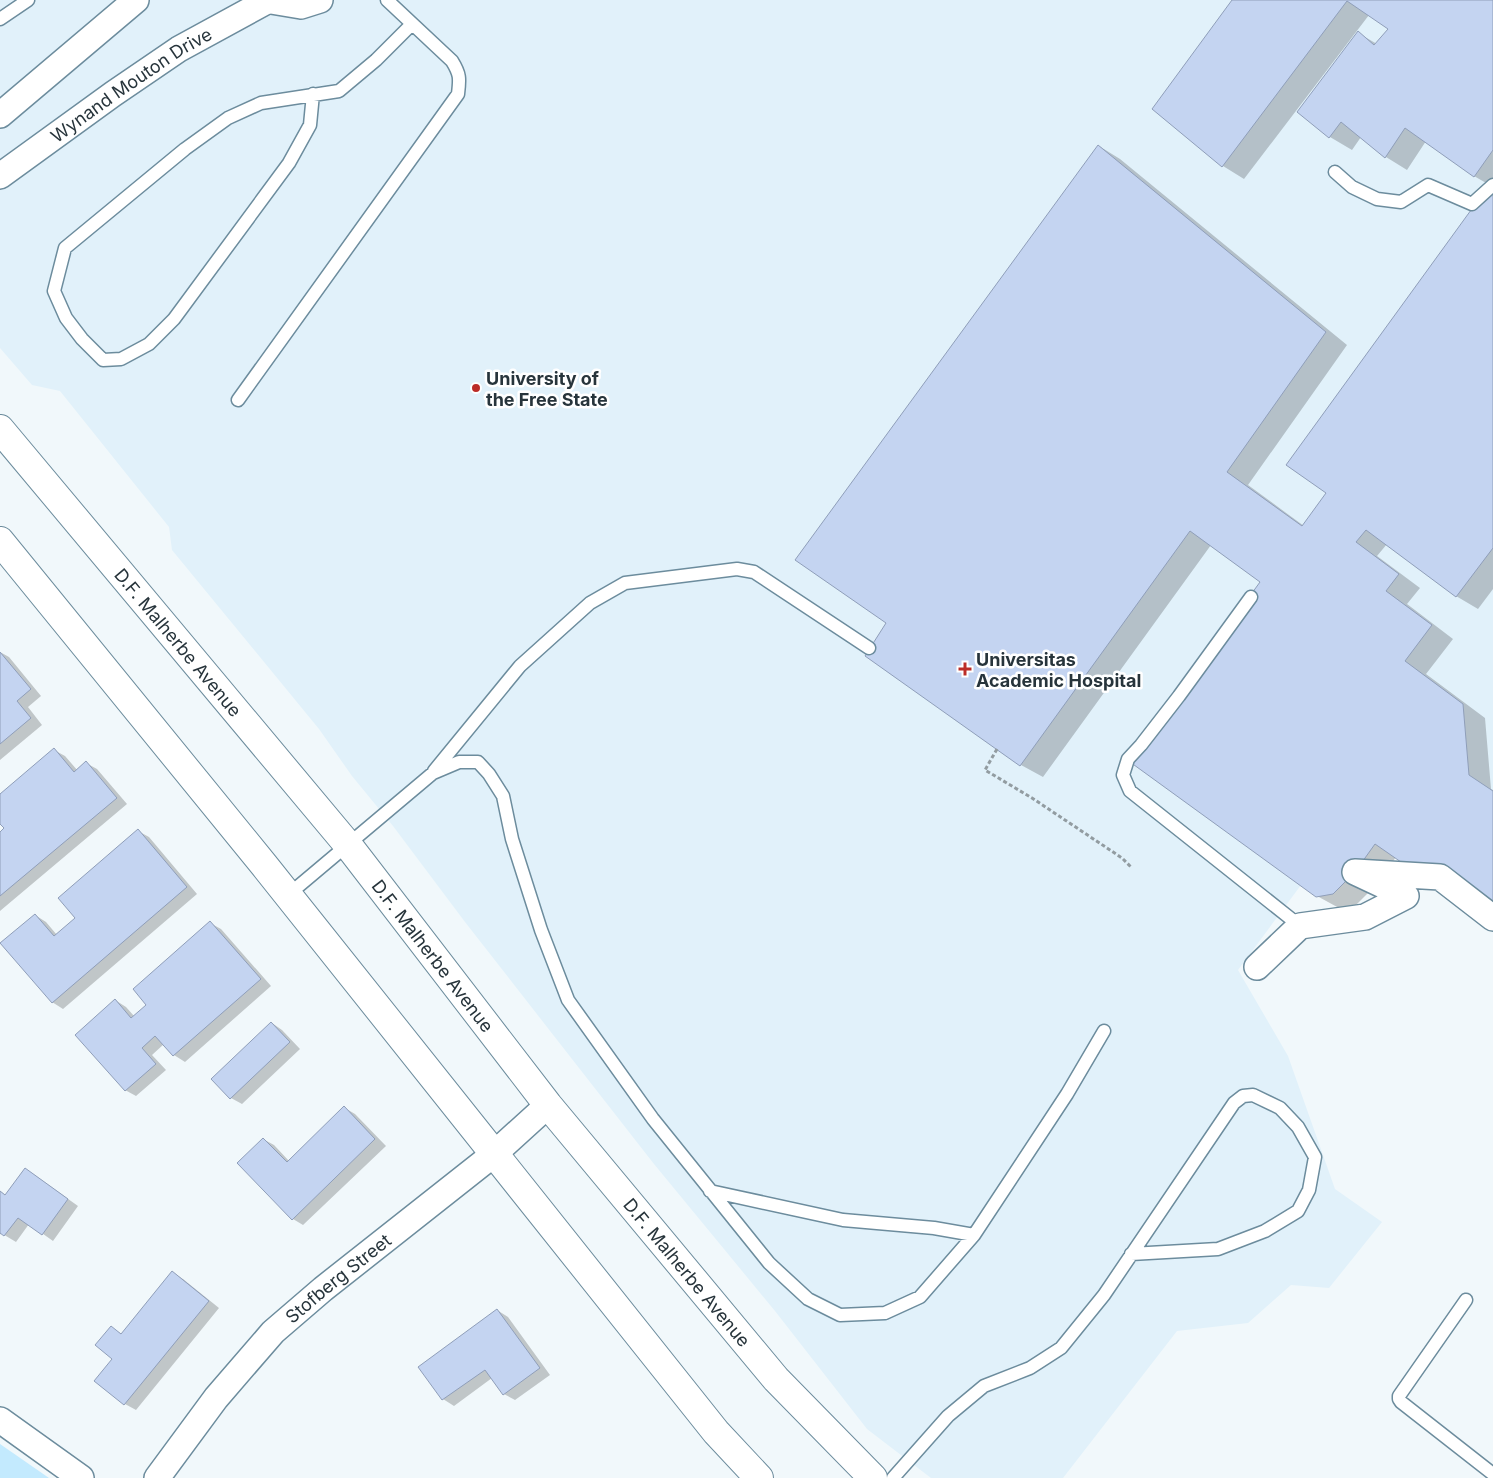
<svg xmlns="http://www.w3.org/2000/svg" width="1493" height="1478" font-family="Inter,sans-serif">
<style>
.built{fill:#e1f1fa}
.green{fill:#c3eafe}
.shadow{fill:#0003}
.building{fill:#c4d4f1;stroke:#8f9eb9}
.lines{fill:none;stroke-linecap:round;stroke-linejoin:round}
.lane-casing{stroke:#6c8c9d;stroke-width:15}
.street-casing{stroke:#6c8c9d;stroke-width:28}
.secondary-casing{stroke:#6c8c9d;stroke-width:30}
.path{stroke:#929ca1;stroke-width:3;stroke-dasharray:4 2.5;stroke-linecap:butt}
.lane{stroke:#fff;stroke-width:12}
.street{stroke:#fff;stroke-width:25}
.secondary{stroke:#fff;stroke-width:28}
.poi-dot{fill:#bb2c27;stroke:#fff;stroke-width:2}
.labels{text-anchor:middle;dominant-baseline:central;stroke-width:5;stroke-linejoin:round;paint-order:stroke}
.street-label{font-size:18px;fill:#27343b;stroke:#fff}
.poi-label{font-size:18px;font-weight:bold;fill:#27343b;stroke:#fff;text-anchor:start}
</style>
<rect width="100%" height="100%" fill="#f1f8fb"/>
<path class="built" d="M0,0H1493V847L1409,787L1330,846L1238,970L1288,1056L1335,1189L1382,1222L1329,1288L1291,1285L1248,1323L1177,1331L1063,1478H931L867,1429L775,1311L654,1164L465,922L393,826L352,776L319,729L172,550L169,527L60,391L32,385L0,348Z"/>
<path class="green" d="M0,1444L49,1478H0Z"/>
<path class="shadow" d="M1233,0H1493V187L1474,176L1426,141L1407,170L1386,157L1361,137L1352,150L1330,137L1299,112L1358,33L1377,44L1389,29L1369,15L1244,179L1223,166Z
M1099,146L1120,159L1347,345L1248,485L1304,526L1328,493L1493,192V589L1478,609L1456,596L1387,544L1377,556L1420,588L1407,604L1453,639L1426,674L1485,718L1491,789L1493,790V924L1396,857L1376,885L1355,906L1339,908L1317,896L1262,581L1211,545L1043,777L1021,765L866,656L888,622Z
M0,652L9,657L41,696L28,707L42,725L0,760Z
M54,750L65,756L78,771L86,763L97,769L127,804L0,911V833L6,829L0,822V796Z
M138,831L149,837L197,894L63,1009L52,1002L35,915L46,922L57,935L77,918Z
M210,923L221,929L271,986L185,1062L174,1055L164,1044L152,1055L166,1070L136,1096L125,1090L115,1000L126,1007L134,1016L148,1005Z
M272,1023L282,1030L300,1049L242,1104L231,1098Z
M345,1108L355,1114L386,1146L303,1225L293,1219L263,1139L274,1145L289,1161Z
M25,1169L36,1176L78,1206L53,1241L29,1224L16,1242L1,1233L0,1235V1191L6,1195Z
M172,1272L183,1279L219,1308L136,1410L125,1404L96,1380L114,1359L111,1328L122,1334Z
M497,1310L508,1317L550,1375L515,1400L504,1394L492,1378L454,1406L443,1399L420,1367Z"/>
<path class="building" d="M1232,0H1493V150L1474,177L1405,128L1385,158L1341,122L1329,138L1297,112L1358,31L1374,45L1388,29L1347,1L1222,167L1152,109Z
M1098,145L1326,332L1227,472L1302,526L1326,493L1286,465L1487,188L1493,192V548L1456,597L1366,530L1356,542L1399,574L1386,591L1432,625L1405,661L1463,704L1469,775L1493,791V910L1486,921L1375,844L1355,872L1333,894L1316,897L1130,762L1260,582L1190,531L1020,766L865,656L886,623L795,560Z
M0,652L31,689L17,701L31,718L0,744Z
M54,748L74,772L86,761L117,798L0,896V832L4,828L0,824V794Z
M138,829L187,887L52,1003L0,943L35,914L54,936L75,918L58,898Z
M210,921L261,979L173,1056L155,1036L142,1048L156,1064L125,1091L75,1035L115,999L131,1018L146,1005L133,989Z
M271,1022L290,1042L230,1099L211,1079Z
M344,1106L375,1139L292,1220L237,1163L263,1138L287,1162Z
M25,1168L68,1199L42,1235L18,1218L4,1236L0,1233V1191L5,1195Z
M172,1271L209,1301L124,1405L94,1381L112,1359L95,1345L111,1326L121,1334Z
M497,1309L540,1368L503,1395L485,1370L442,1400L418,1367Z"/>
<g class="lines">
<g class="lane-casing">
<path id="lane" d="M0,19L28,0
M313,94L310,125L289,163L174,319L149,344L121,359L103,360L82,339L66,318L54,291L65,248L185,149L228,118L261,103L339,91L376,60L412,24
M1335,172L1352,187L1377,199L1401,202L1428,185L1472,204L1493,185
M238,400L458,94C460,78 460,74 452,61L387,0
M1251,597L1179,696L1141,745L1128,759L1123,775L1130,791L1300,926
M434,771L520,666L590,603L625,583L737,569L754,572L869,648
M288,895L433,773L459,762H478L489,774L503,796L512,839L541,930L568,1000L653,1119L769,1263L808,1299L840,1315L885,1313L920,1297L974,1235L1067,1094L1104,1031
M710,1191L843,1220L934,1228L974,1235
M1466,1300L1399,1396V1399L1401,1402L1493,1474
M893,1478L948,1416L984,1386L1030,1368L1061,1348L1104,1295L1234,1103L1243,1096L1253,1095L1280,1108L1298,1127L1315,1157L1309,1190L1298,1211L1265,1231L1218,1249L1131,1254"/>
</g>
<g class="street-casing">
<g id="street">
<path d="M265,0L301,6L320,0"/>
<path d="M0,115L136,0"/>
<path id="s1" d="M0,176L113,94L179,49L267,1"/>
<path d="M1257,967L1300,926L1365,917L1406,896L1355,872L1440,877L1493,918"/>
<path d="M0,1420L81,1478"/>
<path id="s2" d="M157,1478L216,1398L273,1332L323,1289L494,1154L548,1105"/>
</g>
</g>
<g class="secondary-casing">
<g id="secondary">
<path id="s3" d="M0,429L348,845L548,1105L776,1379L873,1478"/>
<path d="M0,541L264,865L716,1432L759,1478"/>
</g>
</g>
<path class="path" d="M997,749L985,770L1032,798L1122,858L1131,867"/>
<use href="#lane" class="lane"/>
<use href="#street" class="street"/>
<use href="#secondary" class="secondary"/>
</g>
<g class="poi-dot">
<circle cx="476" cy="388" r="5"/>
<path d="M962.5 661.5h5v5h5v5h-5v5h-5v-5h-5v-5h5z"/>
</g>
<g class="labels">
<g class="street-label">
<text stroke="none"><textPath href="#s1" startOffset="160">Wynand Mouton Drive</textPath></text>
<text stroke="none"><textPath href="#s3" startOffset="278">D.F. Malherbe Avenue</textPath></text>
<text stroke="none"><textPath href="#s3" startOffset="682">D.F. Malherbe Avenue</textPath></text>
<text stroke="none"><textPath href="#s3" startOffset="1088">D.F. Malherbe Avenue</textPath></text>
<text stroke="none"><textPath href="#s2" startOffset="271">Stofberg Street</textPath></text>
</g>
<g class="poi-label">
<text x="486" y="378">University of<tspan x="486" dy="21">the Free State</tspan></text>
<text x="976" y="659">Universitas<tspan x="976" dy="21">Academic Hospital</tspan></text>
</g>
</g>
</svg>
